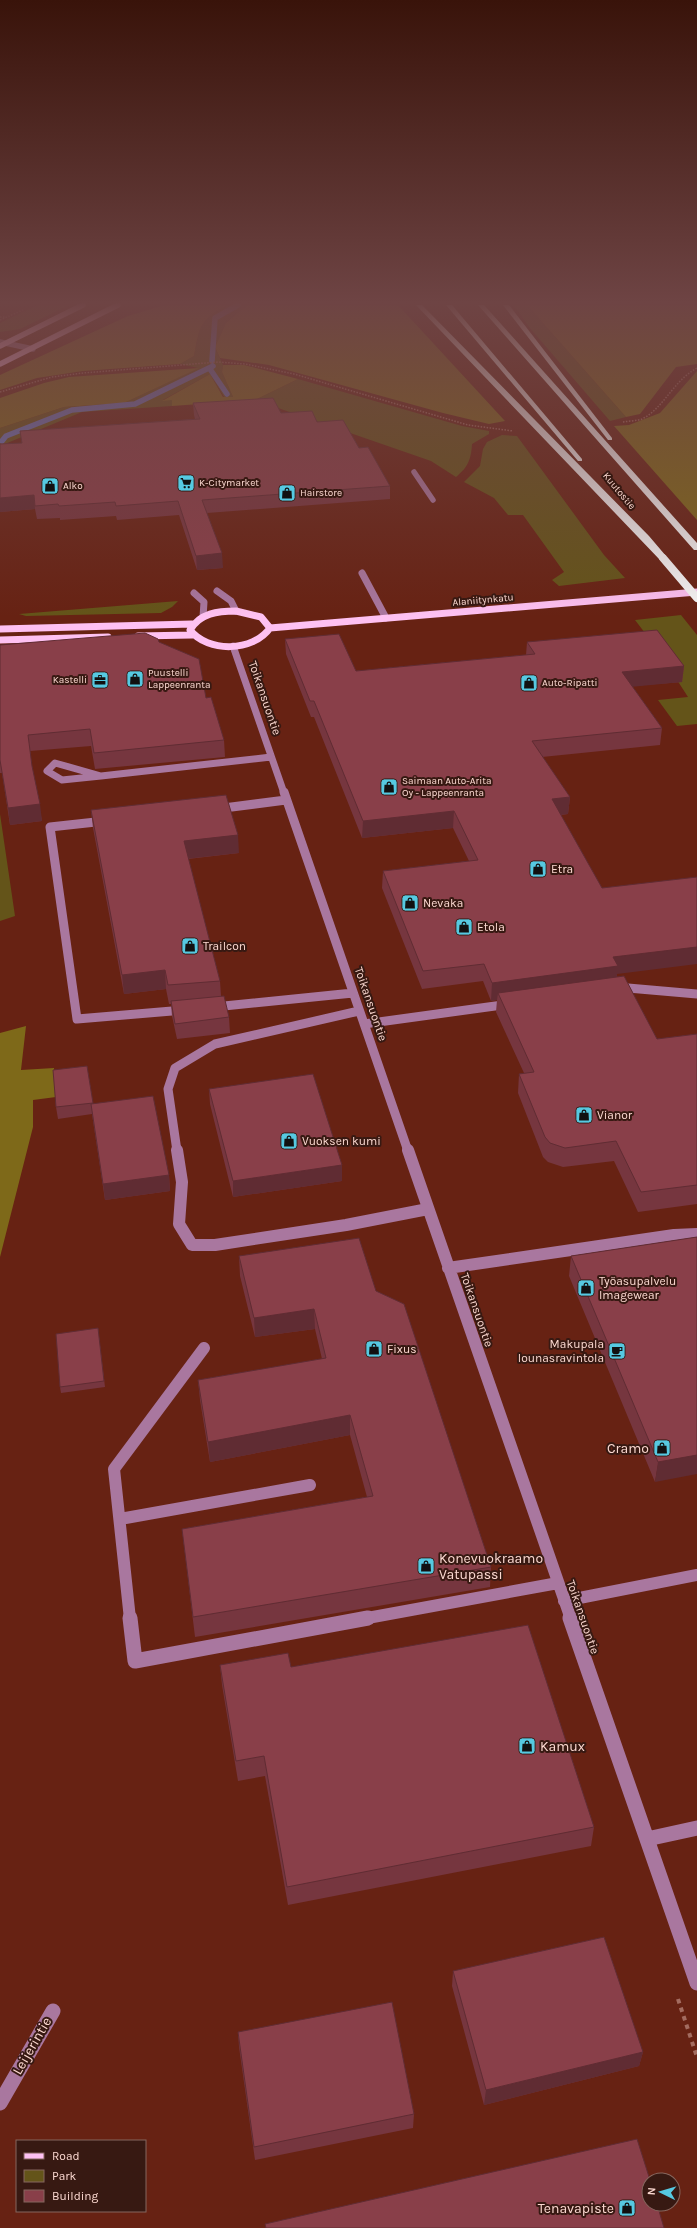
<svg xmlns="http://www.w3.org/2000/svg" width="697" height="2228" font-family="Karla,sans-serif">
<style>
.green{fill:#645419}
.forest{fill:#7e6919}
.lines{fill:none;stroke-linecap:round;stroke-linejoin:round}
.stream{stroke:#6676c5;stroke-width:5.5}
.path-far1{stroke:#a36c60;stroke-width:1.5;stroke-dasharray:1.5 1.5;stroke-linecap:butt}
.path{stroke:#a36c60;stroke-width:4;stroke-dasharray:4.5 4.5;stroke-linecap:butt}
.minor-far4{stroke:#a9779f;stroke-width:5.5}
.minor-far3{stroke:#a9779f;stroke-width:7}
.minor-far2{stroke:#a9779f;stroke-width:9}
.minor-far1{stroke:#a9779f;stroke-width:12}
.minor{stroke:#a9779f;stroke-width:15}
.major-far1{stroke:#fec1f2;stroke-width:5.5}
.major{stroke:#fec1f2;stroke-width:7}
.highway{fill:#f6f6f6;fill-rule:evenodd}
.highway-bridge{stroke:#f6f6f6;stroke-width:8}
.wall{fill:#76363f}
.shaded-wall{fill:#602c33}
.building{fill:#893f49;stroke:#602c33}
.labels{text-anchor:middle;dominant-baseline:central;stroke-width:4;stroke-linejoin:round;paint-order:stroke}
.far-poi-label{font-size:10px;fill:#fcd9d1;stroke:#371912;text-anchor:start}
.far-street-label{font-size:10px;fill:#fcd9d1;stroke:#371912}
.street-label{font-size:12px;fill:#fcd9d1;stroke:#371912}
.poi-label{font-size:12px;fill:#fcd9d1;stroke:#371912;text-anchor:start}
.near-poi-label{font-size:14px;fill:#fcd9d1;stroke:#371912;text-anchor:end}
.near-street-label{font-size:14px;fill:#fcd9d1;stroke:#371912}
</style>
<rect width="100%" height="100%" fill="#672213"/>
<path class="green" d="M38,305H69L20,329L0,332V323Z
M228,305H247L226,323L215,347L223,365L222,372L233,397H224L210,374L163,400H172V406L82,412L0,446V428L64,407L124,403L198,368L180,364L194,356C200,326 199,320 228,305Z
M514,305H527L626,417L610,421L529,327Z
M298,379L462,426L489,431V434L472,444C471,460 468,467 456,477L431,461L255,400Z
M502,435L517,436L604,555L625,578L559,586L552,580L564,572L523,515H508L494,498L464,482L480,466L483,449L487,442Z
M178,601L172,607L161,613L26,616L19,614Z
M681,615L697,635V724L677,726L658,700L688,697L655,646L635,620Z
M0,814L15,916L0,921Z"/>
<path class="forest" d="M165,305H228C199,320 200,326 194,356L180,364L83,371L37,378L0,390V375L128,316Z
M247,305H398L505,421L489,424L443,413L269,365L220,358L215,347L226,323Z
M527,305H697V364L676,367L640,414L626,417Z
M223,365H244L298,379L255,400L172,406V400L162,401L210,374L223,397H233L222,372Z
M199,368L124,403L64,407L0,428V398L44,383L69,377Z
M697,371V520L614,426L629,425L660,413Z
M26,1026L21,1070L54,1068L56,1097L33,1100V1127L0,1257V1033Z"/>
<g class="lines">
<path class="stream" d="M212,361L215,318L238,305
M210,369L227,394
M2,441L6,436L72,410L135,404L213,366"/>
<path class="path-far1" d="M0,317H6
M0,320L23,310
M0,392L52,377L83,373L218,362L245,364L294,374L468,425L513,431
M623,422C629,421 636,421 642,419C664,408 673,381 697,368"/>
<path class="path" d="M678,1999L697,2057"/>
<path class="minor-far4" d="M0,342L33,349
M414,472L433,500"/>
<path class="minor-far3" d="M362,573L386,618
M217,591L231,601L236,611
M194,593L204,602L203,617
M233,646L284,793
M55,763L101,776L62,780L47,771Z
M101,776L271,757"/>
<path class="minor-far2" d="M284,792L408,1151
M216,809L286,800
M105,821L50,827L77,1019L184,1010
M617,990L628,988L697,994
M214,1007L353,993
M364,1024L510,1004
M177,1151L168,1089L175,1068L215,1044L359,1011"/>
<path class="minor-far1" d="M177,1150L182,1182L179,1224L192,1245H215L346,1225L428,1209
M408,1150L571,1619
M448,1268L674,1235L697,1234
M120,1519L310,1485
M564,1601L697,1575
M130,1619L114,1469L204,1348
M362,1619L558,1583"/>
<path class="minor" d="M130,1618L135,1661L368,1618
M570,1618L697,1983
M647,1839L697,1828
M0,2103L53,2011"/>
<path class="major-far1" d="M0,346L83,305
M0,364L118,305"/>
<path class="major" d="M236,611L261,617L270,628C253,652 208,653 190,630C200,613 218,611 236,611Z
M270,628L697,592
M0,629L192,624
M138,636L192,635
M0,640L108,637"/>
<path class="highway" d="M416,305H422L649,536L666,556V560H660Z
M446,305H452L582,459V461H578Z
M478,305H484L697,543V550H694Z
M503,305H509L612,438V440H608Z"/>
<path class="highway-bridge" d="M663,558L697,598"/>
</g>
<path class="wall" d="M193,403L281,413L317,422L359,448L390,486V499L207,513L223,568L197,570L179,515L117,520L116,516L60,520V518L37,519L35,509L0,512V444L22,443L20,431L195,419L194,415Z
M285,639L356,671L526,655L527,642L684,666L682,682L632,686L662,728L660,745L542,757L570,797L568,814L561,815L617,974V977L657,1039L697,1034V1204L638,1212L614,1161L563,1167L548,1162L543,1157L518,1093L519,1074L524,1073L496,1012L497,1000L491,1001L483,981L422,989L382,888L383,871L469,861L453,828L362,838L314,717H311L286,654Z
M0,645L206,698L224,740L225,757L95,769L91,746L30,751L32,769L42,821L10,825L2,773H0Z
M91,810L239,853L188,859L220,981L221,996L229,1017L230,1033L177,1039L172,1016L171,1004H169L166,989L124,994L93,828Z
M87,1066L93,1104L169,1175L170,1191L105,1200L92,1114L58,1119L56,1107Z
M209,1089L342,1181L233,1197L210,1104Z
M697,1237L655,1482L569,1276L571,1256Z
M239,1256L376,1291L491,1567L490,1587L195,1637L182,1529L367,1497L350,1435L210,1462L200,1400L198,1380L322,1359L315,1329L255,1337L240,1276Z
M98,1328L105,1387L61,1393L60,1387Z
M220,1665L291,1667L594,1827L591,1846L288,1905L265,1776L238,1781L222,1685Z
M453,1971L643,2052L639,2066L484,2105L452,1986Z
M238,2032L414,2114L413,2128L255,2160L239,2047Z"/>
<path class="shaded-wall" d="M34,495L35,509L0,512V498Z
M222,553L223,568L197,570L196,556Z
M684,666L682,682L620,688L622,672Z
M570,797L568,814L551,816L552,799Z
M40,804L42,821L10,825L8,808Z
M454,811L453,828L362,838L363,821Z
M238,835L239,853L185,859L184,841Z
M697,947V964L617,974L616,984L498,993L497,1000L491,1001L492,983L613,957Z
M165,970L166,989L124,994L122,975Z
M342,1165V1181L233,1197V1181Z
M169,1175L170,1191L105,1200L103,1184Z
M314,1309L315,1329L255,1337L254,1318Z
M350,1415V1435L210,1462L208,1442Z
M697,1455V1474L655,1482L658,1462Z
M643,2052L639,2066L484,2105L486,2090Z"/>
<path class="building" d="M273,398L281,413L312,411L317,422L343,420L359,448L368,447L390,486L202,500L222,553L196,556L178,501L116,506L115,502L59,506L58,504L35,506L34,495L0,498V444L22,443L20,431L200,419L193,403Z
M657,630L684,666L622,672L662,728L532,741L570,797L552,799L602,888L697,877V947L613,957L618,966L492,983L484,964L423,971L383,871L478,860L454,811L363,821L314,701H310L285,639L339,634L356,671L535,654L527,642Z
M145,633L158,639L159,642L199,659L206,698L211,697L224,740L94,753L90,729L28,735L32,766L40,804L8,808L0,760V645Z
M226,795L238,835L184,841L220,981L168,985L165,970L122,975L91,810Z
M624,976L657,1039L697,1034V1185L641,1192L616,1141L565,1148L550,1143L545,1137L519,1074L534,1072L498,993Z
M224,996L229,1017L175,1024L171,1001Z
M87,1066L93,1103L56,1107L53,1070Z
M313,1074L342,1165L233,1181L209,1089Z
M153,1096L169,1175L103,1184L91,1104Z
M697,1237V1455L658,1462L571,1256Z
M359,1238L376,1291L404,1304L491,1567L193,1617L182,1529L373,1496L350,1415L208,1442L198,1380L326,1358L314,1309L254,1318L239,1256Z
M98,1328L104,1381L60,1387L56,1334Z
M528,1625L594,1827L287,1887L264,1756L236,1761L220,1665L288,1653L291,1667Z
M604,1937L643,2052L486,2090L453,1971Z
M392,2002L414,2114L254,2147L238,2032Z
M637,2139L650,2180H649V2204H657L664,2228H266L265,2224Z"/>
<linearGradient id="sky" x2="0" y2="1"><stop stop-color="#39130a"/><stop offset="0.49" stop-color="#6e4444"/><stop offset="1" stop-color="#6e4444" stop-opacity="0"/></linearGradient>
<rect width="697" height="617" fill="url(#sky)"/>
<defs>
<g id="supermarket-square" transform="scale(0.9)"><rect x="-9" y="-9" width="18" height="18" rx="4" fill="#56c9e1" stroke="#371912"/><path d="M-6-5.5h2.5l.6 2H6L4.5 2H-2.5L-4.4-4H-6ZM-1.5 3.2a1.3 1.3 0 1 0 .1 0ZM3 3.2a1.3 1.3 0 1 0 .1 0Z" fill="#111"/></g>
<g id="shop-square" transform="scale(0.9)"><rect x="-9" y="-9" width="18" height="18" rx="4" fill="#56c9e1" stroke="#371912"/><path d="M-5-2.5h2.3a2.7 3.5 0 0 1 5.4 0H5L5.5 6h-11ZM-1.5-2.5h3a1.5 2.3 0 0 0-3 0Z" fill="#111"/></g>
<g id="office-square" transform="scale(0.9)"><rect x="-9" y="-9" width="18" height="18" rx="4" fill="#56c9e1" stroke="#371912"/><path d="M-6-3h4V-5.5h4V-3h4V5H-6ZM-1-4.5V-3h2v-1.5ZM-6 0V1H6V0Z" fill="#111"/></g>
<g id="cafe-square" transform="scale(0.9)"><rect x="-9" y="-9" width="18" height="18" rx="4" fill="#56c9e1" stroke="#371912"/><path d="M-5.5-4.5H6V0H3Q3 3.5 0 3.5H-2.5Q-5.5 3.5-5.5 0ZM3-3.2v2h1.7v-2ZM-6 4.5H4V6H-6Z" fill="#111"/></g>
</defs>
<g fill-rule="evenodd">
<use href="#supermarket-square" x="186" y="483"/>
<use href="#shop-square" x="50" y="486"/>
<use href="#shop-square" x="287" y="493"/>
<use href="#shop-square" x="135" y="679"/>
<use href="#office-square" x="100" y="680"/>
<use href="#shop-square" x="529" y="683"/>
<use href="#shop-square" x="389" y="787"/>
<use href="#shop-square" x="538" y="869"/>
<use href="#shop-square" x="410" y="903"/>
<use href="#shop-square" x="464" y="927"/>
<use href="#shop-square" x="190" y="946"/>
<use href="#shop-square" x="584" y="1115"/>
<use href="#shop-square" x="289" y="1141"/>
<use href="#shop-square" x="586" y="1288"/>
<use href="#shop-square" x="374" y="1349"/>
<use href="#cafe-square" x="617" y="1351"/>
<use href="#shop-square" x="662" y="1448"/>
<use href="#shop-square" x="426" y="1566"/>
<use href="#shop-square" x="527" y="1746"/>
<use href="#shop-square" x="627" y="2208"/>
</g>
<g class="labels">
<g class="far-poi-label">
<text x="199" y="483">K-Citymarket</text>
<text x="63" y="486">Alko</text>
<text x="300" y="493">Hairstore</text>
<text x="148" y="673">Puustelli<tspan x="148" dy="12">Lappeenranta</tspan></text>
<text x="87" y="680" text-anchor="end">Kastelli</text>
<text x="542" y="683">Auto-Ripatti</text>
<text x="402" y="781">Saimaan Auto-Arita<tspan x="402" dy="12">Oy - Lappeenranta</tspan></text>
</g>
<g class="far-street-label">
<text transform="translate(619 491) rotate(50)">Kuutostie</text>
<text transform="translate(483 600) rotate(-5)">Alaniitynkatu</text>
</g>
<g class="street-label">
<text transform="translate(265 698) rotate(71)">Toikansuontie</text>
<text transform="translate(371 1004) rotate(71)">Toikansuontie</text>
<text transform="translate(477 1310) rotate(71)">Toikansuontie</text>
<text transform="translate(583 1617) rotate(71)">Toikansuontie</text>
</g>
<g class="poi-label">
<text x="551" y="869">Etra</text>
<text x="423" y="903">Nevaka</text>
<text x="477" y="927">Etola</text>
<text x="203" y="946">Trailcon</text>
<text x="597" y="1115">Vianor</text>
<text x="302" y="1141">Vuoksen kumi</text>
<text x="599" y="1281">Työasupalvelu<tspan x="599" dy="14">Imagewear</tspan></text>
<text x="604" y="1344" text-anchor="end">Makupala<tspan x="604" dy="14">lounasravintola</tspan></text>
<text x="387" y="1349">Fixus</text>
</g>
<g class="near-poi-label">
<text x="649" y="1448">Cramo</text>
<text x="439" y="1558" text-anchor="start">Konevuokraamo<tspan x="439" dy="16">Vatupassi</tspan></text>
<text x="540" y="1746" text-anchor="start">Kamux</text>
<text x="614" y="2208">Tenavapiste</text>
</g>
<g class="near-street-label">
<text transform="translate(32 2046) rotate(-60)">Leijerintie</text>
</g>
</g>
<rect x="16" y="2140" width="130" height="72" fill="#371912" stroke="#86665e"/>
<rect x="24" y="2153" width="20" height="6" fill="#fec1f2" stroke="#86665e"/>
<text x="52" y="2160" font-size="12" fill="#fcd9d1">Road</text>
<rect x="24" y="2170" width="20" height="12" fill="#645419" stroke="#86665e"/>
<text x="52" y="2180" font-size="12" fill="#fcd9d1">Park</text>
<rect x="24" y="2190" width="20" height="12" fill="#893f49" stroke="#86665e"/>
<text x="52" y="2200" font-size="12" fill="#fcd9d1">Building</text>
<g transform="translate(661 2192) rotate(275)"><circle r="19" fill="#371912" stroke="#86665e"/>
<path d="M0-3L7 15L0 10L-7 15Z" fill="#56c9e1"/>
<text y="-6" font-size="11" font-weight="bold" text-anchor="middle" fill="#fcd9d1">N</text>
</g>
</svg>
